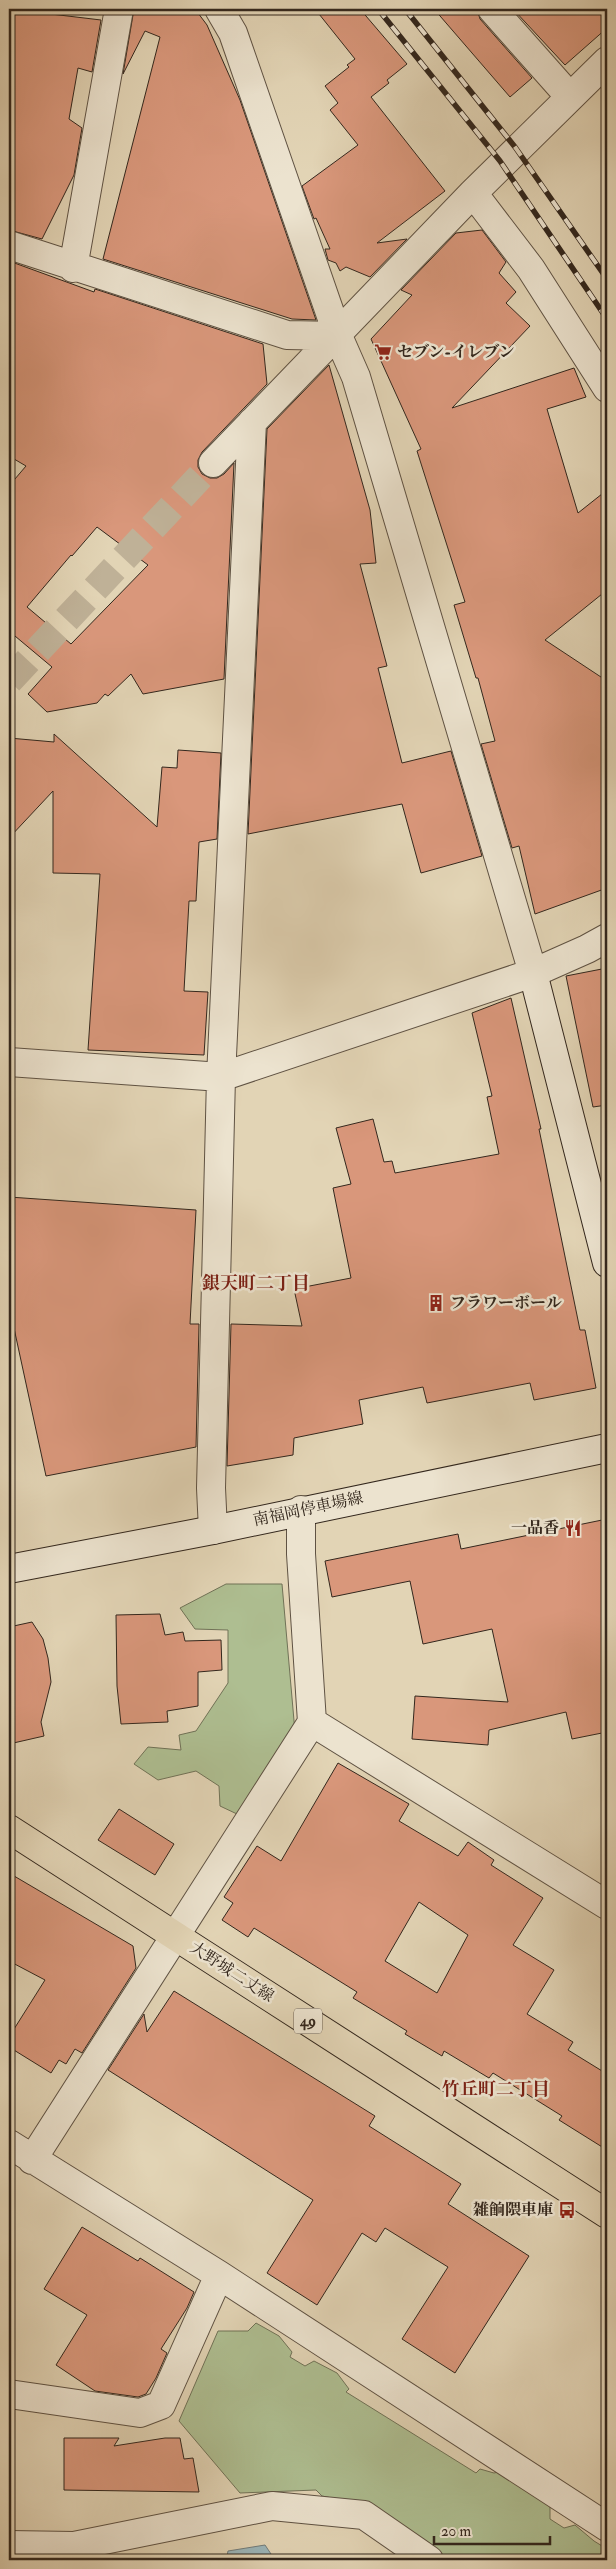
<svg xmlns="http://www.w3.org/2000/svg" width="616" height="2569" font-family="'IM FELL Double Pica','Noto Serif JP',serif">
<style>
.green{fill:#aebe91;stroke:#707257}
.water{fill:#9bb5b9;stroke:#717c7b}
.building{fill:#d9977b;stroke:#33271d;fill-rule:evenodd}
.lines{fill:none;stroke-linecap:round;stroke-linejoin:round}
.street-tunnel{stroke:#bfb197;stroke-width:28;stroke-dasharray:28 14;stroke-linecap:butt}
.street-casing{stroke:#5f5243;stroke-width:30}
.secondary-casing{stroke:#33271d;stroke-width:30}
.primary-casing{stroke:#33271d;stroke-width:30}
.street{stroke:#ece3cf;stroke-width:28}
.secondary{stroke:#ece3cf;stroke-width:28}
.primary{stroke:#e2d4b5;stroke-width:28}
.rail-casing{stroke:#33271d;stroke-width:5.5}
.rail{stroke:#ece3cf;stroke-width:4;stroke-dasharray:11;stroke-linecap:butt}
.labels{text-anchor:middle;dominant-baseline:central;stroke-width:5;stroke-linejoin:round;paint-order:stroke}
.shield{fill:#ece3cf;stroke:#6a5f52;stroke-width:1}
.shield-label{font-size:15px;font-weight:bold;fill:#33271d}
.poi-label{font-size:16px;font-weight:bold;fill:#33271d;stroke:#ece3cf;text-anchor:start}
.street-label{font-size:16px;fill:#33271d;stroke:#ece3cf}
.neighbourhood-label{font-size:18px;font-weight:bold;fill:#7a1f14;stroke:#ece3cf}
</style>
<rect width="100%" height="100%" fill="#e2d4b5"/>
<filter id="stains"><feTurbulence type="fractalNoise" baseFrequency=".004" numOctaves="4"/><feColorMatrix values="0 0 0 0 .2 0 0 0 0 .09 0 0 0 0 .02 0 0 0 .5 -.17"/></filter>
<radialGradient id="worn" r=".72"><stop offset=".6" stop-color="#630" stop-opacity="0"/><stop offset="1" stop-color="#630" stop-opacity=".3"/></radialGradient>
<path class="green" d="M226,1584H282L295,1732L237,1814L220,1806L219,1786L196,1771L158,1780L134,1764L148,1747L181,1750L179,1735L196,1731L228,1683V1630L195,1629L180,1608Z
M256,2323L279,2336L292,2352L290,2357L305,2366L314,2361L337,2373L349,2389L346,2392L476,2473L480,2469L494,2473L528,2465L550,2507V2519L564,2528L575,2525L594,2541L607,2549V2560H440L351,2502L322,2496L316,2490L240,2493L179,2421L218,2331H248Z"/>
<path class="water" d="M265,2545L275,2560H226L228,2551Z"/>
<path class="building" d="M9,9L101,20L92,72L78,68L69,119L82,128L74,175L42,239L9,230Z
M134,9H195L207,25L240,100L316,320L292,319L103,259L160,37L145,31L123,74Z
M315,9H360L407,64L387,80L389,83L371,97L445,191L377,243L407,239L370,277L346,267L340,271L336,263L328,260L325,249H330L316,218L314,219L302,186L358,145L330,110L338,103L325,86L349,67L347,65L355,59Z
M434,9H477L480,19L532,78L510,97Z
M513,9H607V28L565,65Z
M482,230L506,262L499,273L516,292L506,303L530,326L452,408L574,368L586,397L547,409L578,513L607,490V590L545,640L607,681V888L535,914L519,846L512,848L481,744L495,741L478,678H476L454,605L465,602L417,451L421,449L371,339L412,295L401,290L456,233Z
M9,261L94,292L95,289L263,344L267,384L202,452L198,460V467L202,474L210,478H217L224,474L234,463L224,679L143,694L131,674L108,696L105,694L97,703L47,712L28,694L52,667L9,631V486L26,466L9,456ZM97,527L148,565L71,644L27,607L71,555L72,556Z
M329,365L370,510L376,563L360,564L387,666L378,668L402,763L451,751L482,856L421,873L402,804L248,834L267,429Z
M54,734L157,827L162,767L177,768L178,750L221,753L217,839L199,842L196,901H189L184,991L208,992L204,1055L88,1050L100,874L53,873V791L9,838V738L54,742Z
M607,968V1105L593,1107L566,976Z
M511,998L541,1129H539L580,1330H585L596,1388L534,1400L530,1383L427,1403L423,1387L359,1400L363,1424L294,1438L293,1455L227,1466L231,1324L302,1326L294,1289L351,1278L333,1188L351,1184L336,1128L373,1119L384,1162L392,1161L395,1173L499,1154L487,1097L492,1096L472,1013Z
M9,1197L196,1210L190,1324H199L196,1447L46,1476L9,1305Z
M607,1519V1732L572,1739L566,1712L489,1730L488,1745L412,1739L415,1696L508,1702L492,1629L423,1644L410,1581L332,1597L325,1561L458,1534L461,1549Z
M160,1614L165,1635L183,1632L185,1641L221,1640L222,1670L198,1672V1706L167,1711L168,1722L121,1724L117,1686L116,1615Z
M32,1622L43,1639L48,1658L51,1682L41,1722L44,1736L9,1744V1627Z
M338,1763L409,1804L399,1821L458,1856L468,1842L494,1860L491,1865L543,1898L513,1945L554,1970L527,2014L573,2042L568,2050L607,2074V2150L559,2120L562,2116L493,2073L489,2078L444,2051L442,2056L405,2034L407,2031L353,1998L357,1992L254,1928L248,1937L222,1920L233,1903L224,1897L257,1846L281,1861ZM419,1902L468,1935L437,1993L385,1961Z
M119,1809L174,1844L155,1875L98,1840Z
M9,1873L133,1946L136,1968L82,2053L75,2049L66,2064L59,2060L51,2073L9,2047V2037L45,1980L9,1961Z
M174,1991L375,2116L369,2126L461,2184L448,2204L529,2256L455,2373L402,2339L448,2267L385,2228L376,2242L362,2233L317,2305L267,2273L313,2200L108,2070L144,2014L147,2032Z
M82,2227L138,2261L140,2258L194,2292L187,2308L161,2349L167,2353L156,2378L146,2394L138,2397L95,2391L56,2365L87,2315L44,2289Z
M64,2438H119L114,2446L165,2438H180L184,2459L193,2458L199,2492L64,2490Z"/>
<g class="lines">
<path class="street-tunnel" d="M9,681L213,463"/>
<g class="street-casing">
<path id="street" d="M219,9L233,33L338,336L356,377L533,973
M492,9L570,97
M473,193L531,269L607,388
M9,245L287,335L338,336
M73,268L119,9
M213,463L473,193L607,61
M9,1062L221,1077L533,973L587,949L607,938
M213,1530L211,1488L221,1077L252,422
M312,1722L607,1905
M9,2144L219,2275L607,2527
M32,2160L312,1722L301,1554V1510
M9,2394L140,2413L161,2405L219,2275
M9,2545L74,2546L272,2506L364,2515L429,2560"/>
</g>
<g class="secondary-casing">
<path id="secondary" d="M533,973L607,1263
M9,1569L213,1530L607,1448"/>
</g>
<g class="primary-casing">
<path id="primary" d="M9,1829L607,2214"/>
</g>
<use href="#street" class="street"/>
<use href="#secondary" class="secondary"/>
<use href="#primary" class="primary"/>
<g class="rail-casing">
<path id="rail" d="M378,9L500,161L607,319
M405,9L515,147L607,279"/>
</g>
<use href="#rail" class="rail"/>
</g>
<defs>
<g id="supermarket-bare" transform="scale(1.35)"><path d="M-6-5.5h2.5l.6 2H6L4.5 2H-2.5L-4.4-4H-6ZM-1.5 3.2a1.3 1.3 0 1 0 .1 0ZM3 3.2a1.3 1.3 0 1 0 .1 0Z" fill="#8f2418" stroke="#ece3cf" stroke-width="2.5" paint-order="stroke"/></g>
<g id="building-bare" transform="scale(1.35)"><path d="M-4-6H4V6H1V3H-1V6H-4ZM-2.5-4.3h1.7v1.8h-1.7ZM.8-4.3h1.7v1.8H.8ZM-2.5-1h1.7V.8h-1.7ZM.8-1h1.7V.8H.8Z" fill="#8f2418" stroke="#ece3cf" stroke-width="2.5" paint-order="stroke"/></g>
<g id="restaurant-bare" transform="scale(1.35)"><path d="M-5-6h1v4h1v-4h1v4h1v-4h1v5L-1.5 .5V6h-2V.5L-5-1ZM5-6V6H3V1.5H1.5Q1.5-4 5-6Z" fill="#8f2418" stroke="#ece3cf" stroke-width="2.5" paint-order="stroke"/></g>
<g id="bus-bare" transform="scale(1.35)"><path d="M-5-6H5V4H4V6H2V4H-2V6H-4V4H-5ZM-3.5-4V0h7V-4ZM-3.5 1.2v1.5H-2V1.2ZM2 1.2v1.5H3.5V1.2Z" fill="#8f2418" stroke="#ece3cf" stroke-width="2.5" paint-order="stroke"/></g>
</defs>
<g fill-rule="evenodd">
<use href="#supermarket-bare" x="383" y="352"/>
<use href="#building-bare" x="436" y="1303"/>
<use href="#restaurant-bare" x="573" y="1528"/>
<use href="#bus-bare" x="567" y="2210"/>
</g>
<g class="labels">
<rect class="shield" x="294" y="2008.5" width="28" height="25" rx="4"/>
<g class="shield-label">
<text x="308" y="2021">49</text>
</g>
<g class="poi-label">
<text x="397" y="352">セブン-イレブン</text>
<text x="450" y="1303">フラワーボール</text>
<text x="559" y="1528" text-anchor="end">一品香</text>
<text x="553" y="2210" text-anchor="end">雑餉隈車庫</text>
</g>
<g class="street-label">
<text transform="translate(308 1509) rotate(-12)">南福岡停車場線</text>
<text transform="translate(232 1972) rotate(33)">大野城二丈線</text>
</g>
<g class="neighbourhood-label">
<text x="256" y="1283">銀天町二丁目</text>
<text x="496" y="2089">竹丘町二丁目</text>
</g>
</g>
<rect width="616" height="2569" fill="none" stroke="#e2d4b5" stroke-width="30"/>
<rect x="10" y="10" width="596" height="2549" fill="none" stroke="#33271d" stroke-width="2.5"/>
<rect x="15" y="15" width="586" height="2539" fill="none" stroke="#33271d"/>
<path d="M434 2536v8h116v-8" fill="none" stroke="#33271d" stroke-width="2.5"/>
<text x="441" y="2536" font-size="15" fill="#33271d" stroke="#ece3cf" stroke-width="4" paint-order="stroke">20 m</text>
<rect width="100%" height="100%" filter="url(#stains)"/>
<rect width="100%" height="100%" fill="url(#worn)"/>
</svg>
